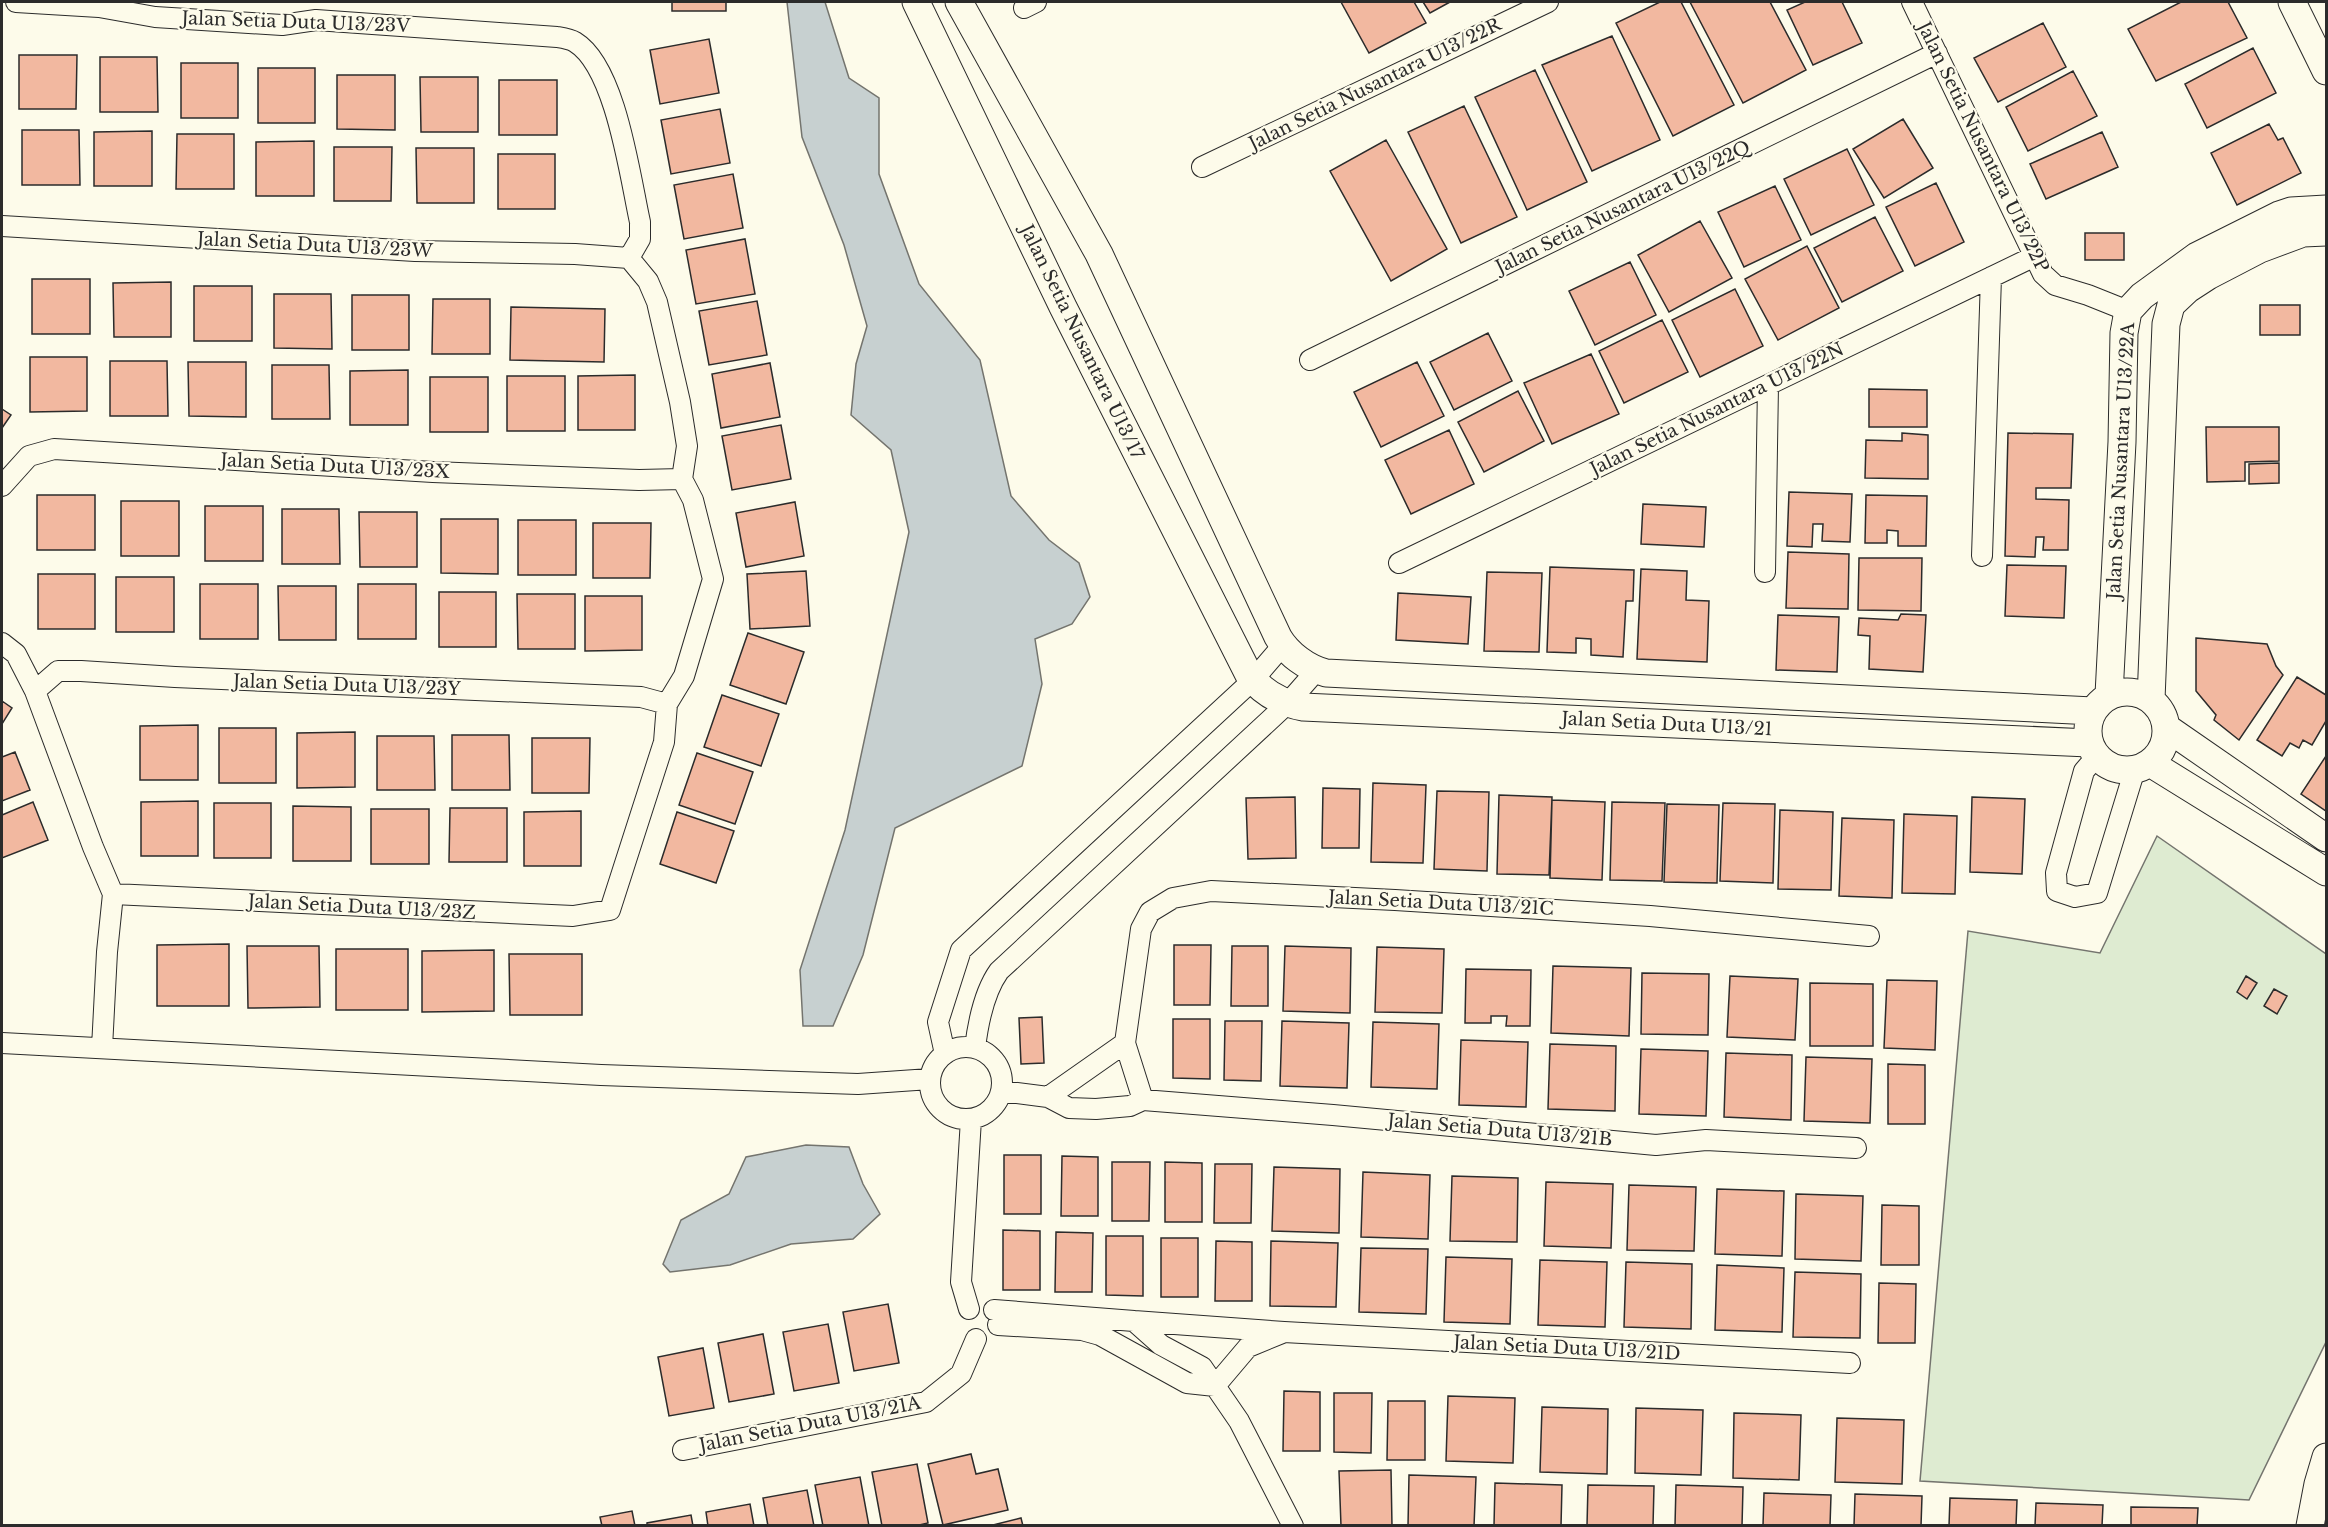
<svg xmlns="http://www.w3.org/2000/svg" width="2328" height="1527" font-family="'Libre Baskerville',serif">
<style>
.green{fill:#deebd1;stroke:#74746e;stroke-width:1.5}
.water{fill:#c7d0d0;stroke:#74746e;stroke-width:1.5}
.building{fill:#f2b8a0;stroke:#2b2b2b;stroke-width:1.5}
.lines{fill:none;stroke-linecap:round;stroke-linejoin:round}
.street-casing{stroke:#2b2b2b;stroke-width:22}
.secondary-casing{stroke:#2b2b2b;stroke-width:29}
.street{stroke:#fdfbea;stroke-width:20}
.secondary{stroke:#fdfbea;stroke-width:27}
.labels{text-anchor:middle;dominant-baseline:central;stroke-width:4.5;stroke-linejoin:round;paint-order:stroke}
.street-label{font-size:18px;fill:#2b2b2b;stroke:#fdfbea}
</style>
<rect width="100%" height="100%" fill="#fdfbea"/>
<path class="green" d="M2157,836L2326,954V1342L2249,1500L1920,1481L1968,931L2100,953Z"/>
<path class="water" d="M787,2H825L849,78L879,98V174L919,284L980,360L1011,496L1049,540L1079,563L1090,597L1072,624L1035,639L1042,684L1022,766L895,828L863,955L833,1026H803L800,970L845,830L909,532L891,450L851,415L856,364L867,326L844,245L802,137Z
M806,1145L849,1147L863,1184L880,1214L853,1239L791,1244L730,1265L670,1272L663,1264L681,1220L729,1194L746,1157Z"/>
<path class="building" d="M672,2H726V11H672Z
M1341,2H1414L1426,23L1369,53Z
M1423,2H1450L1430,13Z
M1660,2H1681L1734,105L1673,136L1616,23Z
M1690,2H1770L1806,70L1743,103Z
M1805,2H1842L1862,43L1813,65L1787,10Z
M2181,2H2228L2247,38L2156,81L2128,29Z
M2043,23L2066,67L1998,102L1974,58Z
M1612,36L1660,140L1592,171L1542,65Z
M709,39L719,93L660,104L650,50Z
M2253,48L2276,93L2207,128L2185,84Z
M19,55H77L76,109H19Z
M100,57H157L158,112H100Z
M181,63H238V118H181Z
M258,68H315V123H258Z
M1535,70L1587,182L1527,210L1475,97Z
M2073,71L2097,116L2028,151L2006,107Z
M337,75H395V130L337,129Z
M420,77H478V132H421Z
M499,80H557V135H499Z
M1464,106L1517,217L1461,243L1408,132Z
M720,109L730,163L671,174L661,120Z
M1903,119L1933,168L1884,198L1853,149Z
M2269,124L2278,140L2283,138L2301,173L2237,205L2211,153Z
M22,130H79L80,185H22Z
M152,131V186H94V132Z
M2102,132L2118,167L2046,199L2030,164Z
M177,134H234V189H176Z
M1386,140L1447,249L1391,281L1330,171Z
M314,141V196H256V142Z
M334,147H392L391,201H334Z
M416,148H474V203H417Z
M1847,149L1874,205L1811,235L1784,179Z
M498,154H555V209H498Z
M733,174L743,228L684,239L674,185Z
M1936,183L1964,242L1915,266L1886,207Z
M1775,186L1801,240L1744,267L1718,212Z
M1875,217L1903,271L1842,302L1814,248Z
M1700,221L1732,278L1669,312L1638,255Z
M2085,233H2124V260H2085Z
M745,239L755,294L696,304L686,250Z
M1807,246L1839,308L1778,340L1745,279Z
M1630,262L1656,315L1595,345L1569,291Z
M32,279H90V334H32Z
M171,282V337H114L113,283Z
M194,286H252V341H194Z
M1735,289L1763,346L1700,377L1672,320Z
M274,294H331L332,349L274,348Z
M352,295H409V350H352Z
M433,299H490V354H432Z
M757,301L767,355L709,365L699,311Z
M2260,305H2300V335H2260Z
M511,307L605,309L604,362L510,360Z
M1662,320L1688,372L1624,403L1599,351Z
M1488,333L1512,381L1454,410L1430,362Z
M1591,354L1619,414L1552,444L1524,383Z
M30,357H87V411L30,412Z
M110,361H167L168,416H110Z
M188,362H246V417L189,416Z
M1417,362L1444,416L1381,447L1354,392Z
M770,363L780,417L721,428L712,374Z
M272,365H329L330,419H272Z
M408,370V425H350V371Z
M635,375V430H578V376Z
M507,376H565V431H507Z
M430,377H488V432H430Z
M1869,389L1927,390V427H1869Z
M1518,391L1544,441L1484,472L1458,422Z
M2,409L11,415L2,428Z
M781,425L791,479L732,490L722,436Z
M2206,427H2279V461L2245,462V481L2207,482Z
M1449,430L1474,484L1411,514L1385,460Z
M1902,433L1928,435V479L1865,478L1866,440L1902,441Z
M2008,433L2073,434L2071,488H2036V499L2069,500L2068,550H2043L2044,537H2036L2035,557L2005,556Z
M2279,463V483L2249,484V464Z
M1789,492L1852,494L1850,542L1822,541L1823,524H1813L1812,547L1787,546Z
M37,495H95V550H37Z
M1866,495L1927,496L1926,546H1898V531L1887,530V543H1865Z
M121,501H179V556H121Z
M795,502L804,556L746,567L736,513Z
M1643,504L1706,507L1704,547L1641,544Z
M205,506H263V561H205Z
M282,509H339L340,564H282Z
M359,512H417V567H360Z
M441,519H498V574L441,573Z
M518,520H576V575H518Z
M593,523H651L650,578H593Z
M1788,552L1849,554L1848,609L1786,608Z
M1859,558H1922L1921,611L1858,610Z
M2007,565L2066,566L2064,618L2005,616Z
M1550,567L1634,570L1633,601H1626L1623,657L1591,655V639L1576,638V653L1547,652Z
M1641,569L1687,571L1686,600L1709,601L1707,662L1637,659Z
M806,571L810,626L750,629L747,574Z
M1487,572L1542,573L1539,652L1484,651Z
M38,574H95V629H38Z
M116,577H174V632H116Z
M200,584H258V639H200Z
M358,584H416V639H358Z
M278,586H336V640H279Z
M439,592H496V647H439Z
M1398,593L1471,597L1468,644L1396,640Z
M517,594H575V649H518Z
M585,596H642V650L585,651Z
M1901,614L1926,615L1923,672L1869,669L1870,636L1858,635L1859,618L1898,620Z
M1778,615L1839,617L1837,672L1776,670Z
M748,633L804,652L786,704L730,685Z
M2196,638L2267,644L2276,666L2283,675L2239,740L2214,720L2216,715L2196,691Z
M2297,677L2326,695V721L2312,745L2303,740L2299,748L2290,743L2282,756L2257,740Z
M722,695L779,714L761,766L704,747Z
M2,701L12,708L2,724Z
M198,725V780H140V726Z
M219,728H276V783H219Z
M355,732V787L297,788V733Z
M452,735H509L510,790H452Z
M377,736H434L435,790H377Z
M532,738H590L589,793H532Z
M15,752L30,790L2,801V757Z
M697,753L753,772L735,824L679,805Z
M2326,756V811L2301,794Z
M1373,783L1426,785L1423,863L1371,862Z
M1323,788L1360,789L1359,848H1322Z
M1437,791L1489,792L1487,871L1434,869Z
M1499,795L1552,797L1549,875L1497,874Z
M1295,797L1296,858L1248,859L1246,798Z
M1972,797L2025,799L2022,874L1970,872Z
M1552,800L1605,802L1602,880L1550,878Z
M198,801V856H141V802Z
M33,802L48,840L2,858V815Z
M1612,802L1665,803L1662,881L1610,880Z
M214,803H271V858H214Z
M1723,803L1775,804L1773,883L1720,881Z
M1667,804L1719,805L1717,883L1664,882Z
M293,806L351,807V861H293Z
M450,808H507V862H449Z
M371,809H429V864H371Z
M1780,810L1833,812L1831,890L1778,889Z
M581,811V866H524V812Z
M677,812L734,831L716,883L660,864Z
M1904,814L1957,816L1955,894L1902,893Z
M1842,818L1894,820L1892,898L1839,896Z
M229,944V1006H157V945Z
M1174,945H1211L1210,1005H1174Z
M247,946H319L320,1007L248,1008Z
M1232,946H1268V1006H1231Z
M1285,946L1351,948L1350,1013L1283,1011Z
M1377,947L1444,949L1442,1013L1375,1012Z
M336,949H408V1010H336Z
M494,950V1011L422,1012V951Z
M509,954H582V1015H510Z
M1553,966L1631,968L1629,1036L1551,1033Z
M1466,969L1531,970L1530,1026H1506L1507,1016H1491V1023H1465Z
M1642,973L1709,974L1708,1035L1641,1034Z
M1730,976L1798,979L1795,1040L1727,1037Z
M2246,976L2257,983L2247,999L2237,992Z
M1887,980L1937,981L1935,1050L1884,1048Z
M1810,983L1873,984V1046H1810Z
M2274,989L2287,996L2277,1014L2264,1006Z
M1042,1017L1044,1063L1021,1064L1019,1018Z
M1173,1019H1210V1079L1173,1078Z
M1225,1021H1262L1261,1081L1224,1080Z
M1282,1021L1349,1023L1347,1088L1280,1086Z
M1373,1022L1439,1024L1437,1089L1371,1087Z
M1461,1040L1528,1042L1526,1107L1459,1105Z
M1550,1044L1616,1046L1615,1111L1548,1109Z
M1641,1049L1708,1051L1706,1116L1639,1114Z
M1726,1053L1792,1055L1791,1120L1724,1117Z
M1806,1057L1872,1059L1870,1123L1804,1121Z
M1888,1064L1925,1065V1124H1888Z
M1004,1155H1041V1214H1004Z
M1062,1156L1098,1157V1216H1061Z
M1112,1162H1150L1149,1221H1112Z
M1165,1162L1202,1163V1222H1165Z
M1215,1164H1252L1251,1223H1214Z
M1274,1167L1340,1169L1339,1233L1272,1231Z
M1363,1172L1430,1175L1428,1239L1361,1237Z
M1452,1176L1518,1178L1517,1242L1450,1241Z
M1546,1182L1613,1184L1611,1248L1544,1246Z
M1629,1185L1696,1187L1694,1251L1627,1250Z
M1717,1189L1784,1191L1782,1256L1715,1254Z
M1796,1194L1863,1196L1861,1261L1795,1259Z
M1882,1205L1919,1206V1265H1881Z
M1003,1230L1040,1231V1290H1003Z
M1056,1232L1093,1233L1092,1292H1055Z
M1106,1236H1143V1296L1106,1295Z
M1161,1238H1198V1297H1161Z
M1216,1241L1252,1242V1301H1215Z
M1271,1241L1338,1243L1336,1307L1270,1306Z
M1361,1248L1428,1249L1426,1314L1359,1312Z
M1446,1257L1512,1259L1510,1324L1444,1322Z
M1540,1260L1607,1262L1605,1327L1538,1325Z
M1626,1262L1692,1264L1691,1329L1624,1327Z
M1717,1265L1784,1268L1782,1332L1715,1330Z
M1795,1272L1861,1274L1860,1338L1793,1337Z
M1879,1283L1916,1284L1915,1343H1878Z
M888,1304L899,1363L854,1371L843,1312Z
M828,1324L839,1383L794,1391L783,1332Z
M763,1334L774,1394L729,1402L718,1343Z
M703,1348L714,1408L669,1416L658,1357Z
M1284,1391L1320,1392V1451H1283Z
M1334,1393H1372L1371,1453L1334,1452Z
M1448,1396L1515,1398L1513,1463L1446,1461Z
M1388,1401H1425V1460H1387Z
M1542,1407L1608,1409L1607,1474L1540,1472Z
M1636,1408L1703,1410L1701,1475L1635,1473Z
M1734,1413L1801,1415L1799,1480L1733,1478Z
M1837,1418L1904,1420L1902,1484L1835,1482Z
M971,1454L976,1474L998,1469L1008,1510L943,1525L928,1464Z
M917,1464L928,1523L915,1526H882L872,1472Z
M1391,1470L1392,1526H1341L1339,1471Z
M1409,1475L1476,1477L1474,1526H1408Z
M860,1477L869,1526H823L815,1485Z
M1495,1483L1562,1485L1561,1526H1494Z
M1588,1485L1654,1486L1653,1526H1587Z
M1676,1485L1743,1487L1742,1526H1675Z
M807,1490L814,1526H768L763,1498Z
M1764,1493L1831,1495L1830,1526H1763Z
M1855,1494L1922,1496L1921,1526H1854Z
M1950,1498L2017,1500L2016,1526H1949Z
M2036,1503L2103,1505L2102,1526H2035Z
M750,1504L754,1526H708L706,1512Z
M2131,1507L2198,1508L2197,1526H2131Z
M632,1511L635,1526H602L600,1517Z
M691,1515L693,1526H647V1523Z
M1021,1518L1023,1526H989Z"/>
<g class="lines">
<g class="street-casing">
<path id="street" d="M16,2L99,7L155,17L282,25L316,20L557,37C563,38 570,39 575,42C616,67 630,177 640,222V239L629,258
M1912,2L2043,274L2055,285L2088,295L2128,311
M1024,8L1036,2
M1202,167L1548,2
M2,226L415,251L575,254L629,258
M1310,360L1937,53
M2,486L29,456L54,449L433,472L639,480L682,479
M1982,556L1991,277
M1399,563L2035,256
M1765,572L1768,385
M2,643L16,654L35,691L93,847L113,894L107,952L102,1048
M35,691L58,671H81L175,677L641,697L667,704
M2097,756L2084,771L2056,873L2057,891L2075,897L2097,893L2135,769
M113,894L573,916L610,910L664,742L667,704L684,676L713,579L693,500L682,479L687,446L680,402L657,302L648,281L629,258
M2,1043L601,1075L858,1084L930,1079
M930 1083a36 36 0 1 1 72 0a36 36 0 1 1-72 0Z
M975,1048C978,1023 984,992 999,971L1287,704L1316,671
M945,1054L938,1022L961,950L1253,680L1283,645
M1001,1091L1048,1097L1069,1108L1096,1109L1130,1106L1143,1100L1333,1115L1656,1145L1706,1140L1856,1148
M1048,1097L1125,1043
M1143,1100L1125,1043L1141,929L1150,912L1173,898L1211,891L1395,900L1650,916L1869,936
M969,1309L961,1282L971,1119
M994,1310L1134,1321L1161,1345L1202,1367L1239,1421L1293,1526
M1134,1321L1284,1332L1850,1363
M998,1325L1082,1330L1100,1335L1187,1383L1215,1386
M1215,1386L1248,1347L1282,1333
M683,1450L926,1402L961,1374L976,1339"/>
</g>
<g class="secondary-casing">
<path id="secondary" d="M916,2L1063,307L1249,675C1263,693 1282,703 1303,707L2089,743
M959,2L1099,254L1278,637C1288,654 1307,668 1326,673L2093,711
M2292,2L2326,71
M2088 731a39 39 0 1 1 78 0a39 39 0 1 1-78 0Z
M2109,695L2122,442L2124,333L2128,311L2142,296L2197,256L2279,215L2291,211L2326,209
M2151,700L2166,324L2171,305L2188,289L2208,276L2260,249L2303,233L2326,232
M2167,728L2326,838
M2150,763L2326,872
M2310,1526L2318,1484L2326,1457"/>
</g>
<use href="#street" class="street"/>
<use href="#secondary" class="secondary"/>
</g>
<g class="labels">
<g class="street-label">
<text transform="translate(296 22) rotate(2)">Jalan Setia Duta U13/23V</text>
<text transform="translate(1375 84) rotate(-26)">Jalan Setia Nusantara U13/22R</text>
<text transform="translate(1983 147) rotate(64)">Jalan Setia Nusantara U13/22P</text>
<text transform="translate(1623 207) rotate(-26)">Jalan Setia Nusantara U13/22Q</text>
<text transform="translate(315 245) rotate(3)">Jalan Setia Duta U13/23W</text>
<text transform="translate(1082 342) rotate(64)">Jalan Setia Nusantara U13/17</text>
<text transform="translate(1717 409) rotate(-26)">Jalan Setia Nusantara U13/22N</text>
<text transform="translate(2121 461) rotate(-87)">Jalan Setia Nusantara U13/22A</text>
<text transform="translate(335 466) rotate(3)">Jalan Setia Duta U13/23X</text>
<text transform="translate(347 685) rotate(2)">Jalan Setia Duta U13/23Y</text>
<text transform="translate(1667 724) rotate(3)">Jalan Setia Duta U13/21</text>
<text transform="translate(1441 903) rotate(3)">Jalan Setia Duta U13/21C</text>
<text transform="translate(362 907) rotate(3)">Jalan Setia Duta U13/23Z</text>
<text transform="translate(1500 1130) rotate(5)">Jalan Setia Duta U13/21B</text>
<text transform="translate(1567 1348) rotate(3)">Jalan Setia Duta U13/21D</text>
<text transform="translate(810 1424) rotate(-11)">Jalan Setia Duta U13/21A</text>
</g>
</g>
<rect width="2328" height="1527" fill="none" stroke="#2b2b2b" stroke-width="6"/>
</svg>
